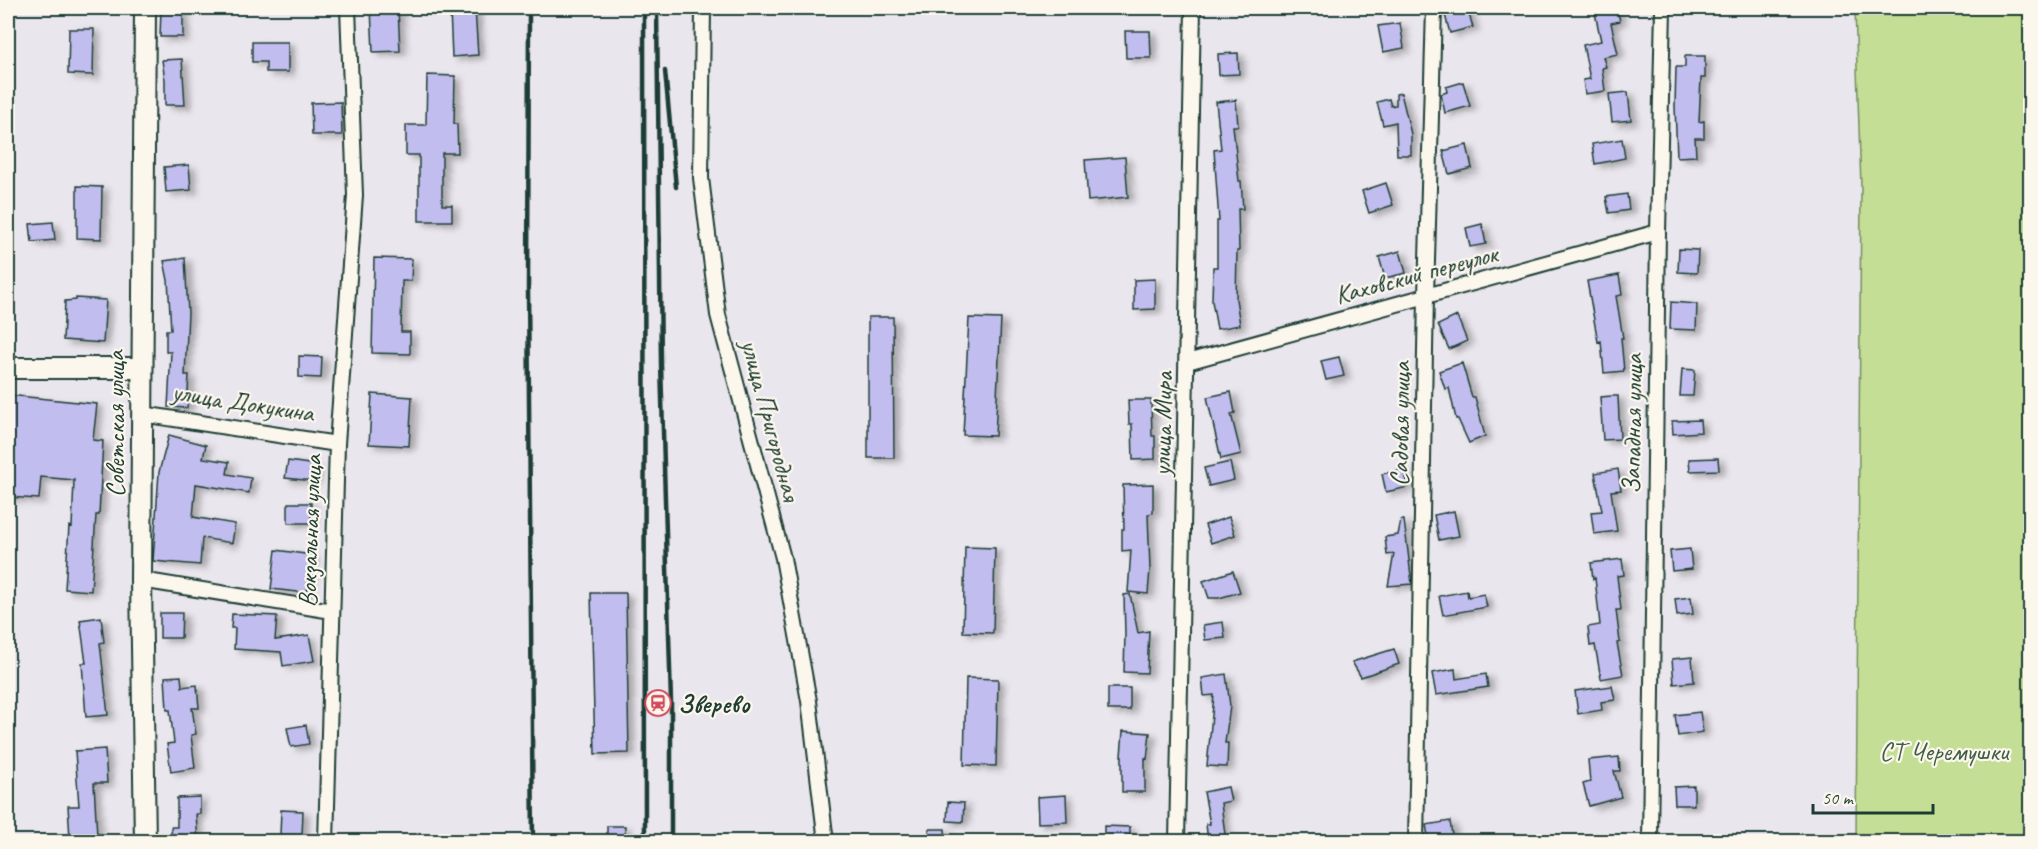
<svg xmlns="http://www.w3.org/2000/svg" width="2038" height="849" font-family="Caveat,sans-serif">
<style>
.green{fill:#c5de95;stroke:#728e64;stroke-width:1.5}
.building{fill:#c1bdef;stroke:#1f3d34;stroke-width:1.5;filter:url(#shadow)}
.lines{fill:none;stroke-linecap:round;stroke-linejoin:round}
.street-casing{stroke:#1f3d34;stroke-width:18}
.secondary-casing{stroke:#1f3d34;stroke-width:24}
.street{stroke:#fbf7ec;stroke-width:14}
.secondary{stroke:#fbf7ec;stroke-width:20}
.rail{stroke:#1f3d34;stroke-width:4.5}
.labels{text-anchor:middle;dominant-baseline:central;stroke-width:4.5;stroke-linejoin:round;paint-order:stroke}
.street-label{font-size:26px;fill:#1f3d34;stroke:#fbf7ec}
.poi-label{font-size:26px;font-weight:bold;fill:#1f3d34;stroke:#fbf7ec;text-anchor:start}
.park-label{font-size:26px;fill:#405d47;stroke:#fbf7ec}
</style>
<defs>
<filter id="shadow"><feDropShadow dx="6" dy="3.5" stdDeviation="3" flood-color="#0004"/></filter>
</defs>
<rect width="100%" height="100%" fill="#eae6ed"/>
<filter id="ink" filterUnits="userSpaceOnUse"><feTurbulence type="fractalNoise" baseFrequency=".0167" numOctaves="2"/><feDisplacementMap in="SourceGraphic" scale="12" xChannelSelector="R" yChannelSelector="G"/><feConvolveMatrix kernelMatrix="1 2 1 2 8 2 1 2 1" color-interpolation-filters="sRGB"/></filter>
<g filter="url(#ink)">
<path class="green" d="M1855,8H2030V841H1856L1861,187Z"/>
<path class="building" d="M371,8H398L400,51L373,52Z
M1443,8H1467L1473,27L1450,33Z
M475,9L478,55L452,57L450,10Z
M1617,9L1620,21L1611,23L1618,54L1603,57L1606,67L1602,68L1605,91L1585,94L1583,80L1590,79L1583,45L1601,41L1595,13Z
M161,10L183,11V37H160Z
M1400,23L1404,48L1383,52L1378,26Z
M69,29H94L93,75L68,74Z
M1125,31H1150L1151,58H1126Z
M252,42H288V72H266V62H252Z
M1238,53L1239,74L1219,75L1218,54Z
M1685,56H1705V78H1701L1699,122L1704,121V138H1695L1696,156L1677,157L1675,106L1676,67H1685Z
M182,59L185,105H165V80L162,60Z
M427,75L455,76L454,124H457L458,153H442V205H452V221H419V155H406V125H426Z
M1463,82L1470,106L1445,113L1441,94L1447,92L1446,87Z
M1628,92L1631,120L1612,122L1609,94Z
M1401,93L1411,134V155H1397L1396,122L1383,125L1377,102L1389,99L1391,106L1396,105V94Z
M1236,100L1238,126H1233L1239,181H1241L1243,209H1238L1239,251H1237L1236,299L1240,325L1217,329L1212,301L1213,267H1217V221H1219L1214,150L1221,149L1216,102Z
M341,102L342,135H312L311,103Z
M1622,139L1625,158L1595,164L1592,144Z
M1467,145L1472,168L1449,174L1443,151Z
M1125,157L1128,197L1088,201L1085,160Z
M189,165L191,190L166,192L164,167Z
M1386,183L1393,205L1369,213L1362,191Z
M77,186L102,187L101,239L77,238Z
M1627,194L1629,210L1609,213L1606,197Z
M53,222L55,240L32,242L30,224Z
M1482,224L1486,244L1470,247L1466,228Z
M1679,249L1698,250L1697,273L1678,272Z
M1400,251L1406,273L1385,278L1379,257Z
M185,258L188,313L185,375H189L187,408L168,407L171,352H166V330H171L168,280L164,261Z
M374,258L412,259L411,281H402L401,332H410V354L372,353Z
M1619,275L1622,295L1616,296L1623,338H1621L1624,371L1604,373L1601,341L1598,342L1587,281Z
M1155,279V309L1134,310V280Z
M76,298L106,300L103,343L63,340L65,301L76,300Z
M1671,302L1697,304L1696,330L1670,329Z
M1457,316L1467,341L1449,349L1438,325Z
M868,317H893L894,458H868Z
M969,318L1001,319L995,436L963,435Z
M299,356L322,357L321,378L299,377Z
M1339,357L1344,376L1326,380L1321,361Z
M1462,363L1472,397H1475L1485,436L1469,443L1458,419H1456L1449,388L1445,389L1439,371Z
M1682,369L1695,370L1693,396H1680Z
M1231,392L1235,413L1231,414L1241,454L1221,459L1207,397Z
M372,394L412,397L409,446L369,444Z
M8,395L97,404L93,440L103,441L99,515H96L91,591L65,589L69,526L72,527L74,480L41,477L39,499L8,497Z
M1612,396H1618L1620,439L1603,440L1600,397Z
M1128,400H1151L1152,436H1155V459L1133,460L1132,424H1129Z
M1700,420L1701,432L1673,434L1672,421Z
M169,435L206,445L203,458L229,462L227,474L251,478L249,493L196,484L193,517L235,524L232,543L202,538L200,565L153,561L159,472Z
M1718,458L1719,470L1690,471L1689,459Z
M288,461L316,465L314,481L285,478Z
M1230,462L1234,480L1209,486L1204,468Z
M1404,469L1408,487L1386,492L1382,474Z
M1618,469L1621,490L1611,491L1617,531L1594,534L1591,512L1602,511L1595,473Z
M1153,484V513L1148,514L1150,569L1148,594L1128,592L1131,550L1122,551V529H1124L1123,485Z
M288,503H311V523H288Z
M1454,511L1459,536L1439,540L1434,515Z
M1229,517L1235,535L1211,543L1205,525Z
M1401,520H1404L1412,584L1388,586L1394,554L1387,555L1385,537L1398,535Z
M965,547L995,548L993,633L963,632Z
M1690,549L1692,569L1672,571L1670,551Z
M276,550L312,555L307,593L271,589Z
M1622,559L1624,575L1617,576L1621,610H1616L1620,642L1617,643L1623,675L1601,679L1595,645L1590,646L1588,627L1600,625L1595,578L1593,579L1591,563Z
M1233,571L1240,592L1219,598H1209L1203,581Z
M1467,591L1468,597L1484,594L1487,607L1443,615L1439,596Z
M591,593H626L629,753L595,754Z
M1130,594L1138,633L1149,631L1147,673L1124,672L1125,634L1124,595Z
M1691,597L1693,614L1677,616L1675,599Z
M160,613H182L181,638H160Z
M232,614L277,616L275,640L309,635L314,661L283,666L281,652L234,649L235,628H231Z
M101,617L104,642L100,643L108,715L86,717L82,663H86L80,620Z
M1223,622L1225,638L1205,640L1203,625Z
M1394,649L1399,664L1361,677L1352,662Z
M1692,657L1694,682L1674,684L1672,659Z
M1455,669L1456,679L1486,674L1488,687L1436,695L1432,673Z
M1226,674L1230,706L1225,743H1228L1227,767L1207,766L1214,695L1204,696L1202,678Z
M181,676L182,687L197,685L199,708H192L196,734L191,735L195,768L171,772L167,744L174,743L170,710H167L165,677Z
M966,678L998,679L996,766L964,765Z
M1612,686L1615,700L1601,702L1602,710L1578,714L1575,691Z
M1108,688H1130V710H1108Z
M1700,712L1703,732L1678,736L1675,715Z
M306,725L309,744L291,747L287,728Z
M1123,731L1150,733L1147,759L1145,758V792H1122V756H1121Z
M105,749L107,783H94L97,836L70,838L68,806H79L75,751Z
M1619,757L1620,771H1614L1621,797L1589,806L1583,784L1590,782L1588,760Z
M1694,786V805H1675L1674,787Z
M1228,787L1231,801L1221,803L1226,842H1208L1206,824H1210L1204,792Z
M1066,795L1067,822L1038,823L1037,797Z
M200,797V814H196L198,842H172L171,827H177V798Z
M948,802L964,803L963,822L947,821Z
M281,810L303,811L302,836L280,835Z
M1450,821L1453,842H1429L1426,825Z
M607,826H625V842H607Z
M1104,826L1130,827V842H1104Z
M929,829H945L946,842H929Z"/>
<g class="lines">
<g class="street-casing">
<path id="street" d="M703,8L701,178L718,315L783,558L809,701L826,842
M1187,362L1658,232
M142,414L337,444
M141,580L332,611
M326,842L337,444L355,195L348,8
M1177,842L1193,8
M1416,842L1426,296L1434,8
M1650,842L1658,232L1663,8"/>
</g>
<g class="secondary-casing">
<path id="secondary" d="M145,8L141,580L145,842
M8,368H142"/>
</g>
<use href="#street" class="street"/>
<use href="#secondary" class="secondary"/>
<path class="rail" d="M529,8L528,289L533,842
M644,8L645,842
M657,8L661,364L671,702V842
M665,71L676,187"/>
</g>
</g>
<defs>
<g id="station-ring" transform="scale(1.35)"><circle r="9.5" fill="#fbf7ec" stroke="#d1495b" stroke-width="1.5"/><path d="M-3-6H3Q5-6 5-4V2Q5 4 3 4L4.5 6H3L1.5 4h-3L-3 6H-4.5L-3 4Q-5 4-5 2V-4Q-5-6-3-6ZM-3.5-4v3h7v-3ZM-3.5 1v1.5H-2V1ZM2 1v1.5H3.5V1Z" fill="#d1495b"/></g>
</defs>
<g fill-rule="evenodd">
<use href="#station-ring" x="658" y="703"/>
</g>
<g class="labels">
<g class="street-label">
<text transform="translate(1416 274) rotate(-15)">Каховский переулок</text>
<text transform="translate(243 402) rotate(9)">улица Докукина</text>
<text transform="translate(771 420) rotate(75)">улица Пригородная</text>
<text transform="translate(115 424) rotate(-90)">Советская улица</text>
<text transform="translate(1162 424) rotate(-89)">улица Мира</text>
<text transform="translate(1400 424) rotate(-89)">Садовая улица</text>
<text transform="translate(1632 424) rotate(-89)">Западная улица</text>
<text transform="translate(310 531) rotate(-88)">Вокзальная улица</text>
</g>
<g class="poi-label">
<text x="678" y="703">Зверево</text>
</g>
<g class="park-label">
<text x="1944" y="751">СТ Черемушки</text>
</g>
</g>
<rect width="2038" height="849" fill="none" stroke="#fbf7ec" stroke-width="30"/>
<rect x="15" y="15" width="2008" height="819" fill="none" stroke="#1f3d34" stroke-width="2" filter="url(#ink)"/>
<path d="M1813 804v9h120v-9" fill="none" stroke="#1f3d34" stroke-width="3"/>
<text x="1822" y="804" font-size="18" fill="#1f3d34" stroke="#fbf7ec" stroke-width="4.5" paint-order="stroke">50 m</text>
</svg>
